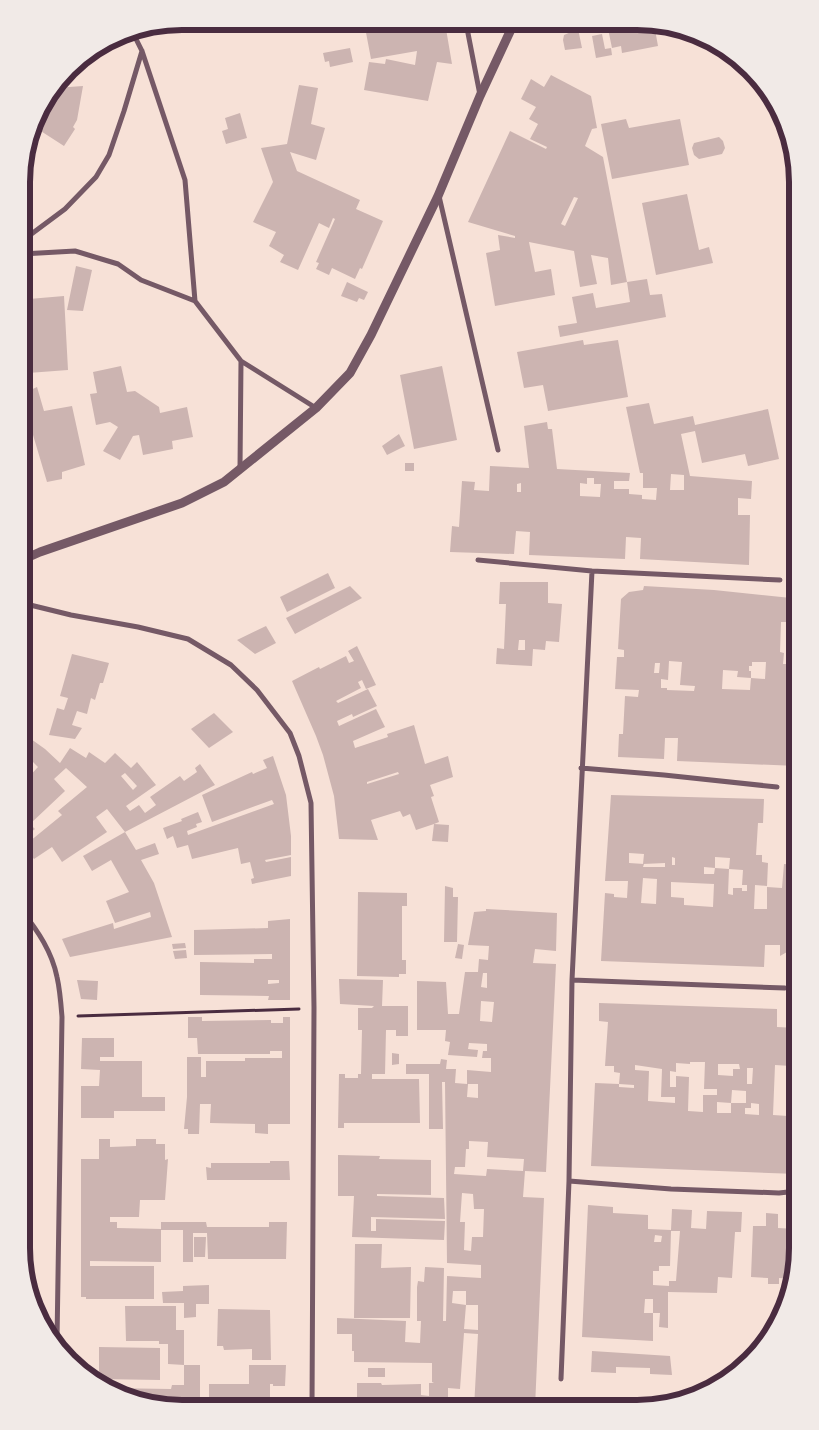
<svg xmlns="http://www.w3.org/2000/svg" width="819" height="1430" font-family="'Public Sans',sans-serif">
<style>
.building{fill:#ccb4b1;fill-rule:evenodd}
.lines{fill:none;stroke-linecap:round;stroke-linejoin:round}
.path{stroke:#4a2c40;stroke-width:3}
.minor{stroke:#755966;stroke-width:5}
.tertiary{stroke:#755966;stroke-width:9}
.rim{fill:none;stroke:#4a2c40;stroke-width:6}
</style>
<rect width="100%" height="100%" fill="#f7e1d7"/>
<path class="building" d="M364,22L425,23V25L445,23L452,64L437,62L428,101L364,90L369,62L385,64L386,59L415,65L417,51L371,59Z
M564,24H577L582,48L565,50L563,40L564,35L571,32L570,30L565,31Z
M607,24H654L658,46L622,53L621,46L612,48Z
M602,34L605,49L611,48L612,55L596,58L592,36Z
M350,48L353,62L330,67L329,61L325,62L323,53Z
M551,75L591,96L597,128L592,129L585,146L603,157L627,282L611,285L608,258L591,255L597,284L580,287L574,251L529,242L535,272L551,269L555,295L495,306L486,253L500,250L498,235L515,238V236L468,222L510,131L546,149L547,147L530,139L538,124L529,119L536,107L521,99L531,79L544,87ZM574,197L578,198L565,226L561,224Z
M299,85L318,88L311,124L325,128L316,160L290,152L297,171L360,200L356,209L383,221L362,269L360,268L355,279L332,268L329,275L316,269L319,263L316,262L335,219L333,218L329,228L319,223L298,270L280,262L284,255L269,246L276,232L253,222L273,182L261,148L287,144Z
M83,86L77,120L73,127L75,129L64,146L33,126L38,111L55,88Z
M240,113L247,138L226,144L222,131L228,129L225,118Z
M626,119L629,128L680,119L689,165L612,179L601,124Z
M719,137L723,141L725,148L722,154L699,159L694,155L692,148L694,143Z
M24,155L30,172L23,175V161Z
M687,194L699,250L709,247L713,263L656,275L642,203Z
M76,266L92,270L83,311L67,310Z
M647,279L650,295L662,294L666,317L560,337L558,326L577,323L572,297L593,293L596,308L630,302L627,282Z
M347,282L368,292L364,300L359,298L357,302L341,296Z
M64,296L68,370L28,373L26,345L32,344L29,299Z
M583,340L584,345L618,340L628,397L548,411L543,385L524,388L517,352Z
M121,366L127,392L135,391L159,407L160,413L187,407L193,437L172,441L173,449L143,455L139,435L133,436L120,460L103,451L118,427L110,422L96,425L90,394L97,393L93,372Z
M442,366L457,440L414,449L400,375Z
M37,387L44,411L72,406L85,465L62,472V479L47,482L28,418L22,419V394Z
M649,403L654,424L693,416L695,425L768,409L779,459L748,466L745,454L702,463L695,431L681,434L690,476L752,481L751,499L738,498V515H750L749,565L640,559L641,538L626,537L625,559L529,555L530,532L516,531L514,554L450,552L452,526L459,527L462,481L475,482L474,490L489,491L490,466L529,468L524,426L547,422L548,429H552L557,469L630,473L629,481H614V489H629V494L642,495V499L656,500L657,488H643V473H640L626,407ZM671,474L684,475V490H670ZM587,478H594V484H601L600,497L580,496V483L587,484ZM521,483V492H517V484Z
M399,434L405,446L387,455L382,446Z
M405,463H414V471H405Z
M328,573L335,588L287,612L280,597Z
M500,582H548V603L562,604L559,642L546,641L545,650L533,649L532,666L496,664L497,648L504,649L506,604H499ZM519,640H525V650H518Z
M350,586L362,598L295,634L286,618Z
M644,586L714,590L791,598L790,622H781L780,652L784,653L783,664H788L787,681H798L797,766L677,761L678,738H665L664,759L618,757L619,734H623L625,696L638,697L639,690L615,689L617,657H624V650L618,649L621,599L629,592L643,590ZM669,661L682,662L680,685L695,686L694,691L667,690V688H661V679L668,680ZM752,662H766L765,679L751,678V671H749V666H752ZM655,663H660L659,673H654ZM723,670L738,671L737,677L751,678L750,690L722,689Z
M266,626L276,643L255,654L237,640Z
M357,646L376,685L366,689L362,680L358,682L361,688L336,701L338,703L368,689L377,706L353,717L352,714L337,721L339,726L376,709L385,727L353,741L355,748L388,737L387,734L414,725L425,764L448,756L453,777L430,785L434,796L431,797L439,822L434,824L449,825L448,842L432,841L434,824L416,830L410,814L403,817L400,811L371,820L378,840L339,839L334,796L323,755L316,736L292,681L319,667L320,669L346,656L349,663L354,661L348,651ZM398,772L399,774L367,784V782Z
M72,654L109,663L103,683H100L95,700L91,698L87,714L77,711L72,725L82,728L75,739L49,735L57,708L64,710L68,698L60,696Z
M214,713L233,732L209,748L191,729Z
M31,739L45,749L60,763L70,748L86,758L89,752L105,763L115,753L131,768L137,762L156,785L126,806L130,811L139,805L145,813L156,805L150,797L180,776L184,781L197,772L195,768L200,764L215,785L125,832L107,809L96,817L107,832L62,862L52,847L34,859L24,846L62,815L58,811L87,787L66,768L54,779L65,791L30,824L35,829L22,839V778L25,781L38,767L33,762L22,774V748ZM125,773L137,786L133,790L121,776Z
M273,756L286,795L291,836V855L265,860L266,862L291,857V876L252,884L251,879L254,878L250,862L241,864L238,848L192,859L188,845L177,848L173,836L167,839L163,828L182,821L181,819L198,812L202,822L196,824L197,827L187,831L188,835L274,804L272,800L212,822L202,795L252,772L253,774L267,768L263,760Z
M611,795L764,799L763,823H758L756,855H762V862L768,863L767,886L755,885L754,909H767V887L782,888L784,864L798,865L797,950L787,952L780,956V945H765L764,967L601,961L605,893L614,894V897L627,898L628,881H605ZM629,853L644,854L643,864L665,863V867H643L644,864L629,863ZM672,857L675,858V865H672ZM715,857L730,858L729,869L715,868L714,874H704V867L715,868ZM729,869L743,870L742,885H747V891H742V888H733V895L728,894ZM643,878L657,879L656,904L641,903ZM671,882L714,884L713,907L684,905V898L671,897Z
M125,832L136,850L155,843L159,854L141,860L154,883L172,937L70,957L62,939L113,923L114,929L151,917L150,912L115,923L106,901L129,892L111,860L92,871L83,856Z
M445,886L453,888V897H458L457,942H444Z
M358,892L407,893V906H402V960H406V974H399V977L357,976Z
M486,909L557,913L556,951L535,949L533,963L556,964L546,1172L525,1171L523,1197L544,1198L535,1408H474L478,1334L464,1333L460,1389L448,1388V1403L464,1404V1408H375L376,1404H357V1383H381L382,1385L421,1384V1395L429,1396V1383H434L432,1382V1363L354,1362V1351H352V1334H337V1318L406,1321L405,1342L420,1343L421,1321H417V1287L418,1281L424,1282L425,1267L444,1268L443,1321H446L447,1276L481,1278V1265L447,1263L445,1082H442L443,1129H429V1074H406V1064H440L441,1059L447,1060L446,1069H456L455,1083L467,1084V1070L491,1072V1058H482L483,1051H487V1044L469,1043L468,1049L478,1050L477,1057L448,1055L450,1042L445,1041L446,1030H417V981L446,982L448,1014H459L465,972H478L479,959L488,960L489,946L468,945L474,912L486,911ZM483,973H487V988L481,987ZM481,1001L494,1002L492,1022L480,1021ZM468,1084H478V1098L467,1097ZM469,1141L488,1142L487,1157L524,1159L523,1171L487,1169L486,1176L454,1174L455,1167H465L466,1149H469ZM462,1193L473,1194L474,1209H484L483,1237H472L471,1251L464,1250L465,1222H460ZM453,1291H466V1305H478V1330L464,1329L466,1305L452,1303Z
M290,919V1000H268L269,996L200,995V962L254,963V959H272V954L194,955V930L268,928V921ZM268,980H279V983L268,984Z
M185,943L186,948L173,949L172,944Z
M458,944L464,945L462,959L455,958Z
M186,950L187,958L175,959L173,951Z
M339,979L383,980L382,1006H408V1036H396V1030H386L385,1074H372V1079H419L420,1123H344V1128H338L339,1074H345V1078H358V1074H361L362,1030H358V1008H372L374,1006L340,1004Z
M77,980L98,981L97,1000L81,999Z
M599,1003L777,1009V1027L797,1028V1174L591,1166L595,1083L619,1084V1087L634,1088V1085L619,1084L620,1073L614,1072V1066H605L608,1022L599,1021ZM690,1062H705L704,1089H717V1095H703V1112L688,1111L689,1077L676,1076V1087H670V1071L676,1072V1063L690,1064ZM718,1064H739L740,1069H733V1076L718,1075ZM635,1065L662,1069L661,1097H675V1103L648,1101L649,1071L635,1070ZM775,1065L791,1066L790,1085H795L794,1094L790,1093L788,1116L773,1115ZM747,1068H753L752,1084H747ZM732,1090L746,1091V1103H731ZM717,1102L731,1103V1113H717ZM751,1103L759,1104V1115L745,1114V1108H751Z
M188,1017H202V1021L271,1020V1023H283V1017H290V1124H268V1134L255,1133V1124L210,1123L211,1104H200L199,1134H188V1129H184L187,1097V1057H201V1077H206V1061H245V1058H282V1051H270V1054H198L197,1038H188Z
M82,1038H114V1057H100V1061H142V1097H165V1111H114V1118H81V1086H99L100,1070L81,1069Z
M392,1053L399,1054V1064L392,1065Z
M21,1068H25L24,1097H21Z
M99,1139H110V1147L136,1146V1139H156V1144H165V1160L168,1159L165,1200H140L139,1217H110V1222H117V1228L161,1229V1262L90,1261V1266H154V1299H86V1297H81V1159H99Z
M338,1155L380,1156L379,1159L431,1160V1195L377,1194V1196L444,1198L445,1219L371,1217V1231H376V1219L445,1221L444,1240L352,1237L354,1196H338Z
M270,1161H289L290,1180H207L206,1167L211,1168V1163H270Z
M588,1205L613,1207V1213L648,1215V1229L671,1230L672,1209L692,1210L691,1228L706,1229L707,1211L742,1212L741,1232H735L732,1278L718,1277L717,1293L668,1292V1328L659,1327L660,1313H653V1299H645L644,1313H653V1341L582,1337ZM671,1231H680L676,1281H669V1286L653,1285V1271H659V1266H670ZM655,1235L662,1236L661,1242H654Z
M766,1213L778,1214V1228L796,1229L793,1279L779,1278V1284H768V1278L751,1277L753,1226H766Z
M161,1222H206L207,1227H269V1222H287L286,1259H208L207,1233H193V1262H183V1230H161Z
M194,1237H206L205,1257H194Z
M355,1244H382L381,1268L411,1267L410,1318H354Z
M209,1285V1304H196V1317L184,1318V1303H163L162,1292L183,1291V1286Z
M125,1306H176V1330H184V1365L168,1364V1344H159V1341H126Z
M218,1309L270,1310L271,1360H252V1349L224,1350L223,1346H217Z
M768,1340L764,1346L760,1351L759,1341Z
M99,1347L160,1348V1380L99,1379Z
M592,1351L670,1356L672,1375L650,1374V1368L616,1367V1373L591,1372Z
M184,1365H200V1407L160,1405V1407L120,1396L107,1388L171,1389L172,1385H184Z
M249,1365H286L285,1386H273V1384H270V1408L209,1407V1384H249Z
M368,1368H385V1377H368Z"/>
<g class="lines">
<path class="path" d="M78,1016L299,1009"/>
<path class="minor" d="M466,23L480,95
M132,31L142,51L185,180L195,301L241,361L316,408
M439,196L498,450
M22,241L65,209L96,177L109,155L124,111L142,51
M22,254L75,251L118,264L141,280L195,301
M240,468L241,361
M478,560L592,571L780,580
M22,603L71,615L138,627L188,639L231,665L257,690L290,733L299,756L311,803L314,1008L312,1408
M581,768L664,775L777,787
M22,911C38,931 52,952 57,977C60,990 61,1004 62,1017L57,1341
M572,980L785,988
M569,1181L671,1189L779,1193L797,1191
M561,1379L569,1181L572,980L592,571"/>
<path class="tertiary" d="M22,560L40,552L182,503L224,482L316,408L350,373L371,335L438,196L480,96L514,23"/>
</g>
<path d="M0 0H819V1430H0ZM182 30H637A152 152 0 0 1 789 182V1248A152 152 0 0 1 637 1400H182A152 152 0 0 1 30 1248V182A152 152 0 0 1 182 30Z" fill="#f1eae7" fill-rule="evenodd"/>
<path class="rim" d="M182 30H637A152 152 0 0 1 789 182V1248A152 152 0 0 1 637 1400H182A152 152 0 0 1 30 1248V182A152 152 0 0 1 182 30Z"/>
</svg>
